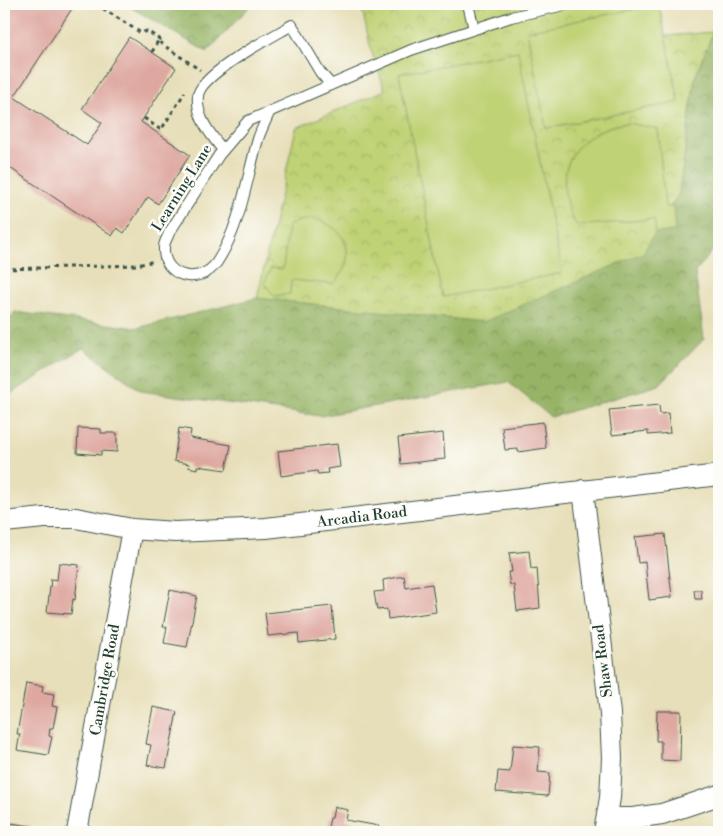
<svg xmlns="http://www.w3.org/2000/svg" width="723" height="836" font-family="'Libre Bodoni',serif">
<style>
.forest{fill:url(#forest-crowns);stroke:#5b784d}
.park{fill:url(#park-crowns);stroke:#6f8854}
.pitch{fill:#bfd275;stroke:#6f8854}
.building{fill:#dea8a0}
.lines{fill:none;stroke-linecap:round;stroke-linejoin:round}
.service-casing{stroke:#3d5548;stroke-width:12}
.minor-casing{stroke:#3d5548;stroke-width:22}
.path{stroke:#3d5548;stroke-width:3;stroke-dasharray:4 4;stroke-linecap:butt}
.service{stroke:#fff;stroke-width:10}
.minor{stroke:#fff;stroke-width:20}
.labels{text-anchor:middle;dominant-baseline:central;stroke-width:5;stroke-linejoin:round;paint-order:stroke}
.street-label{font-size:15px;fill:#1f3d34;stroke:#fdfcf7}
</style>
<defs>
<pattern id="forest-crowns" width="20" height="18" patternUnits="userSpaceOnUse" patternTransform="scale(1.25)"><rect width="20" height="18" fill="#97b466"/><path d="M2 6a3 3 0 1 1 6 0M12 15a3 3 0 1 1 6 0" fill="none" stroke="#7b9455"/></pattern>
<pattern id="park-crowns" width="20" height="18" patternUnits="userSpaceOnUse" patternTransform="scale(1.25)"><rect width="20" height="18" fill="#bfd275"/><path d="M2 6a3 3 0 1 1 6 0M12 15a3 3 0 1 1 6 0" fill="none" stroke="#a4b566"/></pattern>
</defs>
<rect width="100%" height="100%" fill="#fdfcf7"/>
<filter id="ink" filterUnits="userSpaceOnUse"><feTurbulence type="fractalNoise" baseFrequency=".02" numOctaves="2"/><feDisplacementMap in="SourceGraphic" scale="10" xChannelSelector="R" yChannelSelector="G"/><feConvolveMatrix kernelMatrix="1 2 1 2 8 2 1 2 1" color-interpolation-filters="sRGB"/></filter>
<filter id="wash" filterUnits="userSpaceOnUse"><feTurbulence type="fractalNoise" baseFrequency=".0096" numOctaves="4" result="noise"/><feDisplacementMap in="SourceGraphic" scale="20" xChannelSelector="R" yChannelSelector="G"/><feGaussianBlur stdDeviation="1.12" result="paint"/><feColorMatrix in="noise" values="0 0 0 0 0 0 0 0 0 0 0 0 0 0 0 0 0 1.4 0 .05"/><feComposite in="paint" operator="in"/></filter>
<g filter="url(#wash)">
<rect width="100%" height="100%" fill="#e7dfb9"/>
<path class="forest" d="M125,4H252L207,52Z
M713,32H719V243L695,272L704,339L659,385L551,417L508,382L320,416L141,391L83,348L4,398V326L15,312L137,328L257,298L483,322L679,193L695,77Z"/>
<path class="park" d="M361,4H649L654,37L713,32L695,77L679,193L643,253L483,322L257,298L296,128L385,90L371,50Z"/>
<path class="pitch" d="M659,4L679,102L546,128L527,31Z
M518,51L562,273L443,297L399,74Z
M627,123L658,129L665,207H673L675,231L656,233L654,219L577,226C548,178 571,130 627,123Z
M312,219C348,226 359,258 333,284L291,280L290,294L274,296L264,283L271,268L283,269L288,226L299,221Z"/>
<g id="blocks">
<path class="building" d="M4,4H75L14,97L87,145L102,123L82,109L129,37L176,68L141,122L190,155L158,204L148,197L124,233L117,228L112,236L4,164Z
M659,405L660,414L668,413L670,433L648,435V431L612,435L609,410Z
M543,422L546,448L518,452V449L505,450L502,427Z
M78,428L101,429V433H117V452L101,451V455L77,453Z
M179,428L191,430L190,438L231,445L226,470L197,466V469L188,467L189,464L174,461Z
M443,433L445,459L401,464L398,438Z
M337,444L340,467L327,469L328,473L318,474L317,471L281,476L278,451Z
M665,534L672,597L649,600L645,562L638,563L635,537Z
M529,551L531,569L537,568L540,608L517,611L514,585H510L508,572H512L509,553Z
M59,563L79,565L75,600L73,599L71,614L47,612L51,579L57,580Z
M404,576L406,588L432,584L436,612L388,619L387,609L377,610L374,592L384,591L383,580Z
M715,581H719V589H716Z
M170,590L197,596L187,647L164,643L167,627H163Z
M694,590H701L702,599H695Z
M332,606L335,639L299,643L298,633L268,636L265,613Z
M26,683L43,686L42,692L54,694L52,706L57,707L53,728H50L49,736L52,737L48,755L17,750L20,734H17Z
M153,707L177,712L166,768L147,765L151,745L146,744Z
M657,711H681L680,761L661,760V741H656Z
M513,745L540,747L538,772L550,773L548,796L496,792L498,771L510,772Z
M334,807L348,810L346,820L379,826L378,832H327L330,818H332Z
M4,822L31,826L30,832H4Z"/>
</g>
</g>
<g filter="url(#ink)">
<use href="#blocks" fill-opacity="0" stroke="#3d5548" stroke-width="1"/>
<g class="lines">
<g class="service-casing">
<path id="service" d="M468,4L474,29
M270,111C266,120 261,130 258,139C246,181 241,225 217,262C200,287 162,277 164,247C164,242 168,237 169,233L219,155L248,121L411,50L511,17L569,4
M223,150C210,134 196,117 198,96C200,74 272,37 292,25L320,72L331,85"/>
</g>
<g class="minor-casing">
<path id="minor" d="M583,490L610,713L612,758L610,798L604,832
M4,522L44,518H76L132,529L175,532L266,528L719,475
M607,818H633L662,814L719,795
M77,832L132,529"/>
</g>
<path class="path" d="M96,4L141,33L147,31L161,40L159,42L200,70
M152,52L159,39
M144,118L161,130L185,92
M4,269L137,265L155,261"/>
<use href="#service" class="service"/>
<use href="#minor" class="minor"/>
</g>
</g>
<g class="labels">
<g class="street-label">
<text transform="translate(182 188) rotate(-58)">Learning Lane</text>
<text transform="translate(362 517) rotate(-7)">Arcadia Road</text>
<text transform="translate(603 661) rotate(-97)">Shaw Road</text>
<text transform="translate(105 680) rotate(-80)">Cambridge Road</text>
</g>
</g>
<rect width="723" height="836" fill="none" stroke="#fdfcf7" stroke-width="20"/>
</svg>
